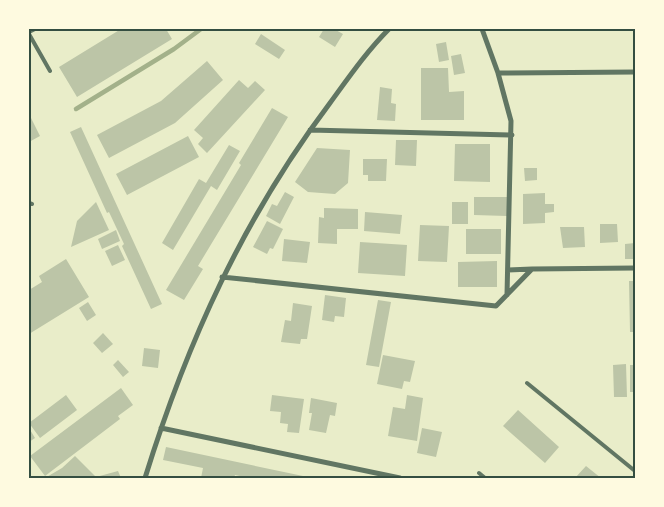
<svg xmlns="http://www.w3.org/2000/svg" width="664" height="507" font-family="Barlow,sans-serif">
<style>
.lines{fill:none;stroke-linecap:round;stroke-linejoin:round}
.stream{stroke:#a3b18a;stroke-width:4.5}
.building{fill:#bcc5a7}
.service{stroke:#617663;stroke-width:4}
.minor{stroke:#617663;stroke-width:5}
.neatline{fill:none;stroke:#344e41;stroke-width:2}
</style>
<rect width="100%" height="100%" fill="#e9edc9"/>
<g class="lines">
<path class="stream" d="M76,109L174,49L201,29"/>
</g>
<path class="building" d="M121,29H166L172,39L77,97L59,67Z
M324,29H334L343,34L335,47L319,37Z
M261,34L285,50L279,59L255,44Z
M446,42L449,60L439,62L436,44Z
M461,54L465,73L454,75L451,56Z
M207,61L223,80L175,123L109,158L97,135L161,101Z
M421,68H448L449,92L464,91V120H421Z
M239,80L248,88L255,81L265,90L207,153L198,144L203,138L194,130Z
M380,87L392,89L391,103L396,104L395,121L377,120Z
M272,108L288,117L198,266L203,269L184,300L166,290L241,165L239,163Z
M29,114L40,136L29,142Z
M81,127L162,304L151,309L122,246L124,244L109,212L107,213L70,132Z
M188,136L199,157L127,195L116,174Z
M396,140H417L416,166L395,165Z
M455,144H490V182L454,181Z
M229,145L240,151L217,190L211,186L173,250L162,243L199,179L206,183Z
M317,148L350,150L348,183L335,194L308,192L295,182Z
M363,159H387L386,181H368V175H363Z
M524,168H537V180L525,181Z
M285,192L294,197L280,224L266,216L272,204L277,206Z
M545,193V204H554V212L545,213V223L523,224V194Z
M474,197H507V216L474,215Z
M96,202L109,230L71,247L77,221Z
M452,202H468V224H452Z
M324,208L358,209V229H337V244L318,243L319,217L324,218Z
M365,212L402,215L400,234L364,231Z
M267,221L283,229L273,249L270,248L267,254L253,247Z
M600,224H617L618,242L600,243Z
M420,225L449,226L447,262L418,261Z
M560,227H584L585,247L563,248Z
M466,229H501V254H466Z
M116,230L120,241L102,249L98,239Z
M284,239L310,242L307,263L282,261Z
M360,242L407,245L405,276L358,273Z
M635,243V259H625V244Z
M118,245L125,260L112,266L105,251Z
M66,259L89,297L29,334V290L42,282L39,276Z
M497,261V287H458V262Z
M629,281H635V332H630Z
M325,295L346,298L344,317L335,316L334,322L322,320Z
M378,300L391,302L379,367L366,365Z
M88,302L96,315L87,321L79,308Z
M293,303L312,306L307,339H301L300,344L281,342L285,320L291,321Z
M103,333L113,344L102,353L93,343Z
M144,348L160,350L158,368L142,366Z
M383,355L415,361L410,382L404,381L402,389L377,384Z
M118,360L129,372L123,377L113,365Z
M626,364L627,397H614L613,365Z
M630,365H635V392H630Z
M121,388L133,405L118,416L120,419L45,476L30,456Z
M66,395L77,410L40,438L29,423Z
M272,395L304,399L299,433L287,432L288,424L280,423L281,412L270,411Z
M407,395L423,398L417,441L388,436L393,407L405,409Z
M311,398L337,403L335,416L330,415L326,433L309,430L312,413H309Z
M518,410L559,447L545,463L503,426Z
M29,428L35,438L29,442Z
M422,428L442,432L436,457L417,453Z
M166,447L303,476L302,478H249L235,475L234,478H201L203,468L163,460Z
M75,456L96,477L118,471L121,478H45L62,468Z
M586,466L601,478H575Z"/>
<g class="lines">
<path class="service" d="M29,32L35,29
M29,34L50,71
M29,203L32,204
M527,383L635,471
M479,473L485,478"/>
<path class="minor" d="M482,29L498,73L511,121L507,295
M498,73L635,72
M310,130L512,135
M508,270L532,269
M222,277L496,306L532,269L635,268
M161,428L400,478
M145,478C187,342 244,217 330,103C349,77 367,51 389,29"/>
</g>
<rect width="664" height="507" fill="none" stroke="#fefae0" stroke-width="60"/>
<rect x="30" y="30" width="604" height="447" class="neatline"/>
</svg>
